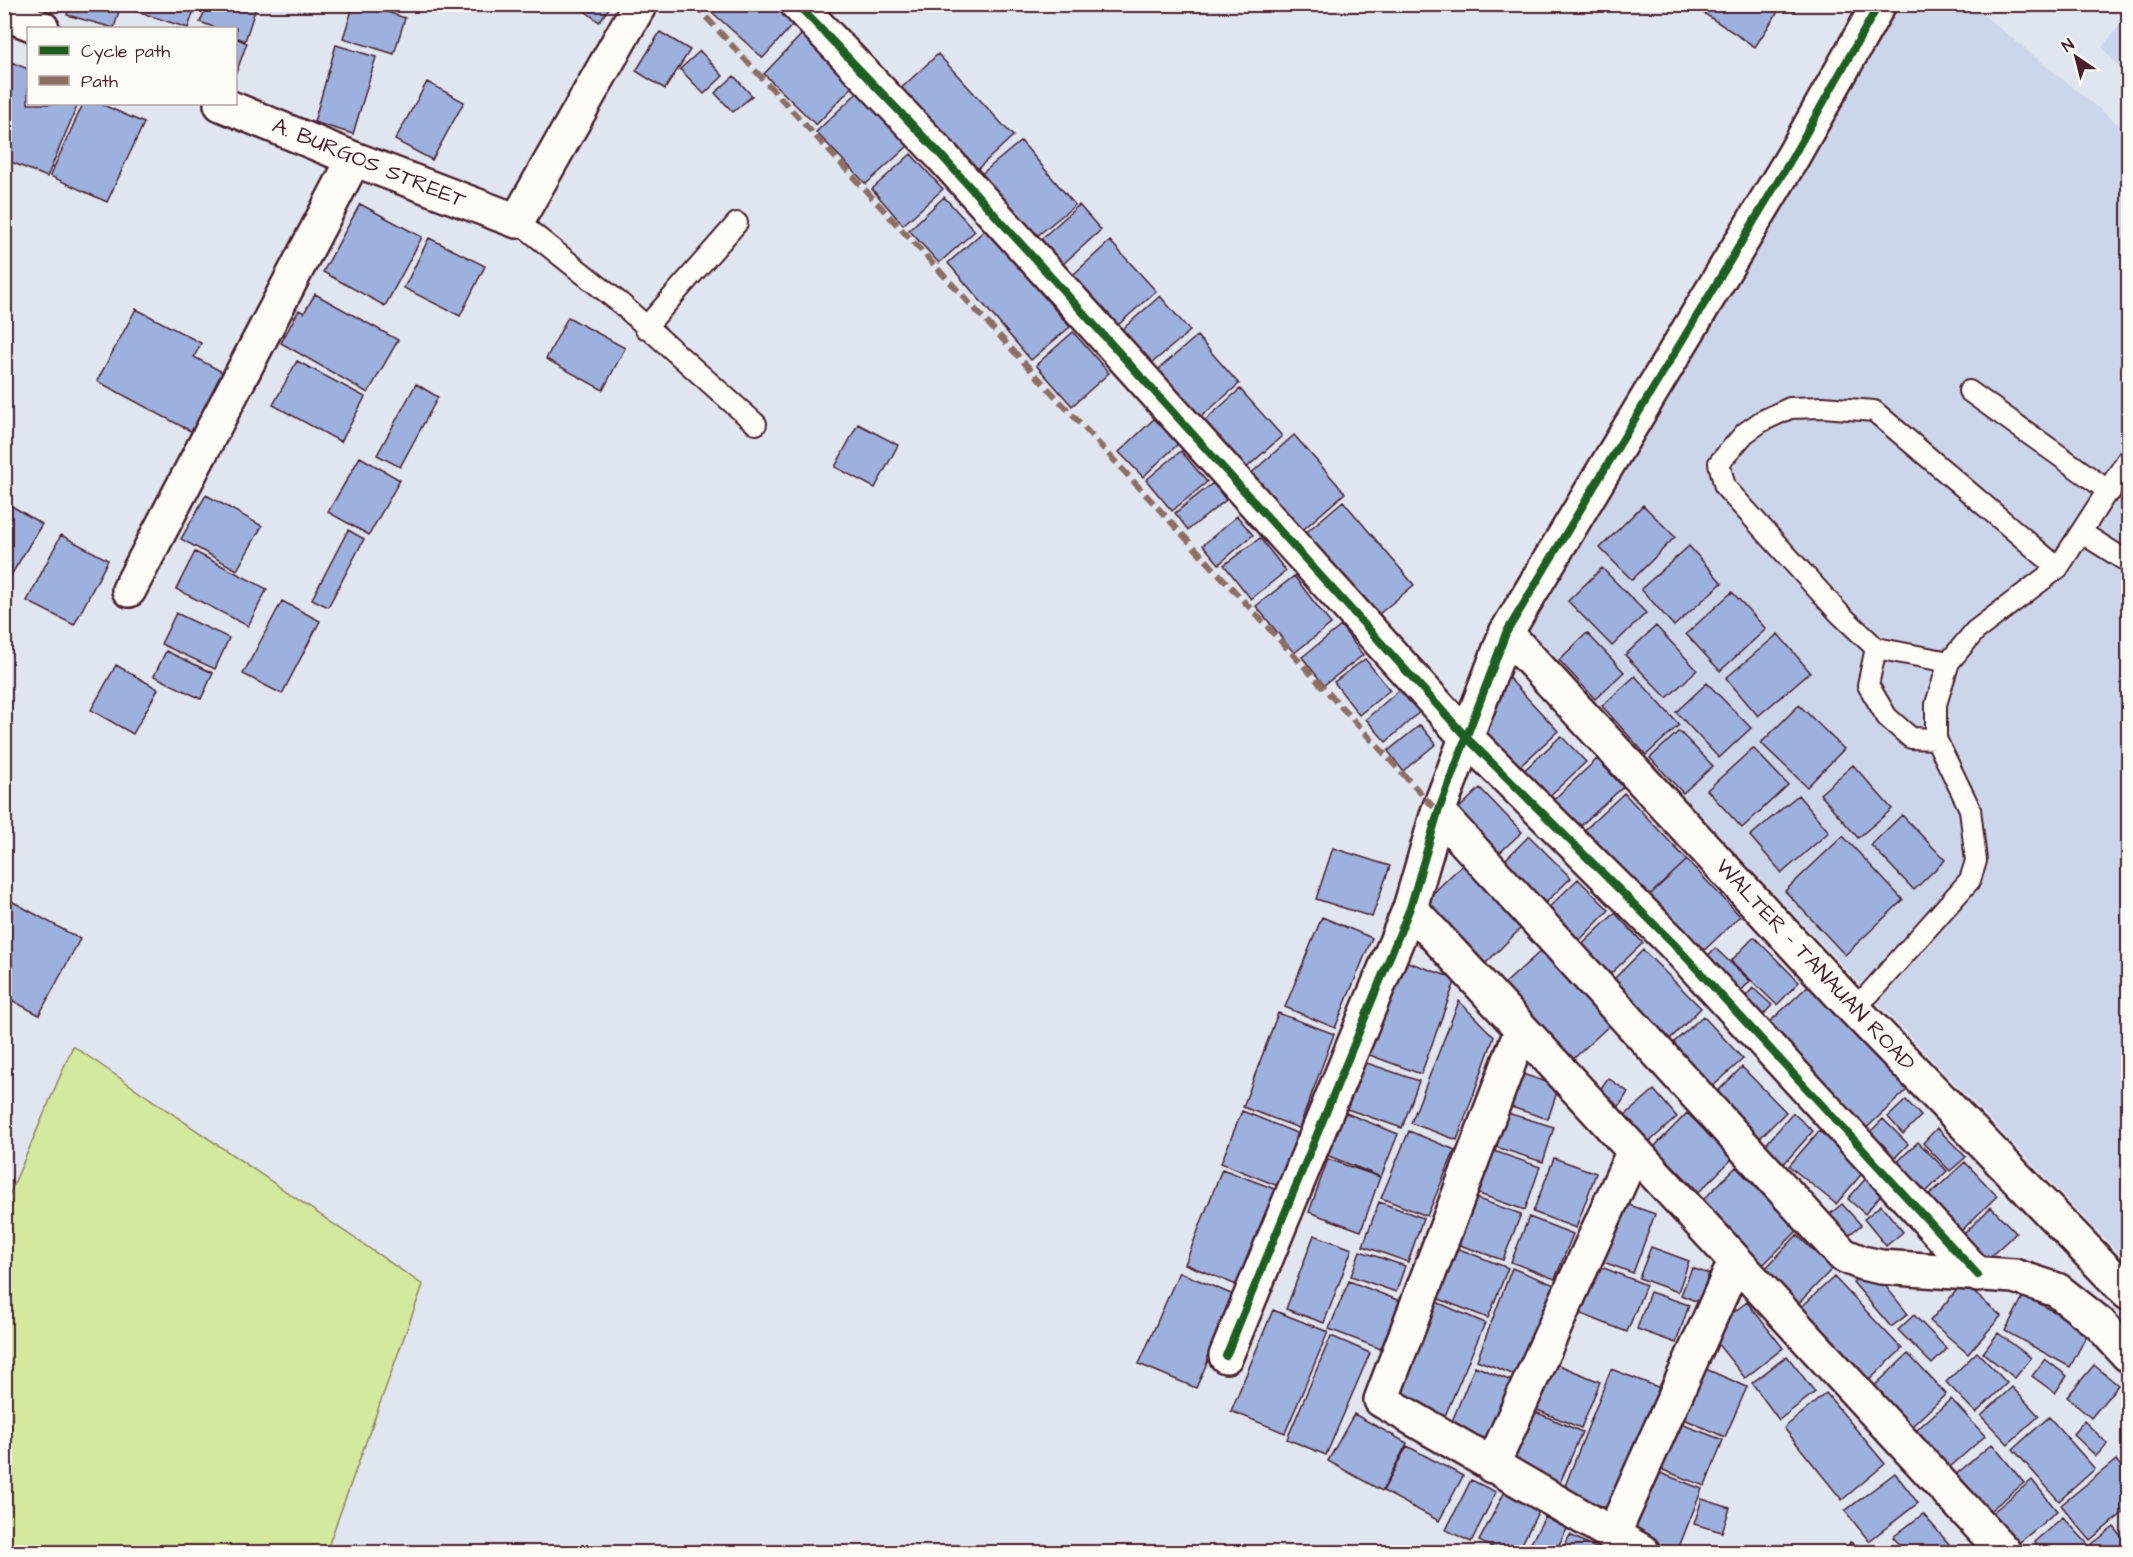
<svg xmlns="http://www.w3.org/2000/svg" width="2133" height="1557" font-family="'Architects Daughter',sans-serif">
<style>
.built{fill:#ccd6eb}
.green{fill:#d3e99e;stroke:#8e8464;stroke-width:1.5}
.building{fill:#9db1df;stroke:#4a1f2b;stroke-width:1.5}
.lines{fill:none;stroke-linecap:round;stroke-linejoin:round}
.service-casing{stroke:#4a1f2b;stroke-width:24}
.minor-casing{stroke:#4a1f2b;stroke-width:38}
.service{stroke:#fdfcf7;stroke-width:20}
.minor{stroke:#fdfcf7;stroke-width:33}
.quiet{stroke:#8d6e63;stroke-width:6;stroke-dasharray:12 6;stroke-linecap:butt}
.cycleway-casing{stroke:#fdfcf7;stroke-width:11}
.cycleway{stroke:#1b5e20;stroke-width:8}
.labels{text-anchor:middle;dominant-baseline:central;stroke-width:6;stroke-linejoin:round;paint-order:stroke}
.street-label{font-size:22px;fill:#4a1f2b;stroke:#fdfcf7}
</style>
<rect width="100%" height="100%" fill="#e0e6f0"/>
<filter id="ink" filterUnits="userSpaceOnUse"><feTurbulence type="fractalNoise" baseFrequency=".0167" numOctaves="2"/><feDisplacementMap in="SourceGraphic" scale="12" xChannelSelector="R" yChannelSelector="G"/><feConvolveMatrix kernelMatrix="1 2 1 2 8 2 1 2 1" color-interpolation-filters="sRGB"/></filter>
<g filter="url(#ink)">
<path class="built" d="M1889,5H1971L2128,132V1263L1869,994L1523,628Z
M2128,14V79L2102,47Z"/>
<path class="green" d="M73,1046L423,1285L326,1552H5V1205Z"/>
<path class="building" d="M70,4H121L114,28L67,15Z
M130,4H196L188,28L129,9Z
M208,4H257L245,41L236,37V28H216L200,22Z
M354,4H364L405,18L394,54L343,38Z
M576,4H612L599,22Z
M703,4H794L803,13L763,58Z
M1690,4H1783L1755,47Z
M660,32L690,50L665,89L636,71Z
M803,33L856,83L816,125L764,74Z
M236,38L247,43L236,73Z
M336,45L376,57L353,134L314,122Z
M700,51L723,76L704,94L680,69Z
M938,54L1013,136L972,174L897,92Z
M4,59L28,69V104H78L47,177L4,159Z
M734,76L752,96L733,112L715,93Z
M427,82L464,102L432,160L395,140Z
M858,92L908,146L866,184L816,132Z
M83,104H101L144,123L107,202L50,176Z
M1021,141L1075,205L1026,245L973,181Z
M911,154L943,189L903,225L872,189Z
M944,197L975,231L939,263L909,230Z
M360,204L422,237L385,306L323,272Z
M1079,205L1101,230L1063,264L1041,239Z
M986,229L1070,327L1031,360L948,263Z
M429,238L485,266L460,316L404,288Z
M1110,241L1156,291L1108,334L1063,284Z
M315,294L398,340L368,393L281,343L299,310L304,313Z
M1160,296L1190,331L1146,368L1117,334Z
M136,309L201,343L194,357L228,375L196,434L97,381Z
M568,317L625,348L603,390L546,359Z
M1073,332L1109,373L1072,406L1036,365Z
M1197,336L1239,384L1195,422L1154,373Z
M297,361L365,397L341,442L273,405Z
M416,384L438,397L400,467L377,455Z
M1240,389L1282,436L1244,470L1202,423Z
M1155,418L1179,443L1143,477L1119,452Z
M858,424L898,445L875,488L835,467Z
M1294,435L1345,493L1298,534L1247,477Z
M1181,451L1207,482L1172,511L1146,480Z
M360,457L400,480L369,535L328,512Z
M1213,483L1226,500L1188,530L1175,513Z
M206,495L262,526L237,570L181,539Z
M1343,501L1414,585L1373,619L1303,535Z
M10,505L42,524L7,582L4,580V514Z
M1643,505L1675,537L1632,580L1600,548Z
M1237,516L1253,535L1219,564L1203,545Z
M348,530L364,539L328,607L312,599Z
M61,535L108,560L74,625L27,601Z
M1260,538L1286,571L1251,599L1224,565Z
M1689,546L1722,583L1674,626L1641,589Z
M195,552L267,589L248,626L176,589Z
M1602,568L1646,613L1612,646L1568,601Z
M1294,576L1331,624L1294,653L1256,606Z
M1732,592L1766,629L1720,671L1686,634Z
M282,601L320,621L282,694L243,674Z
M176,613L229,638L215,669L161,644Z
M1341,626L1363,655L1324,685L1302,657Z
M1656,626L1697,670L1667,698L1625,655Z
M1587,633L1624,672L1595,699L1559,660Z
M1778,634L1810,672L1758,716L1726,678Z
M166,651L213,673L201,699L154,676Z
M1365,659L1390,690L1359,715L1334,682Z
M116,665L158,689L133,734L91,710Z
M1507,676L1558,731L1515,771L1484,734Z
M1635,676L1679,725L1646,755L1602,706Z
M1707,683L1751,728L1719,758L1676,712Z
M1404,686L1424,708L1386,742L1366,719Z
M1799,705L1844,749L1807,787L1761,743Z
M1420,725L1436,744L1403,771L1388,751Z
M1679,731L1713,766L1683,793L1650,758Z
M1561,736L1586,762L1542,803L1517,777Z
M1753,748L1788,785L1742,828L1707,790Z
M1597,759L1623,787L1575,831L1549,804Z
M1853,765L1892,809L1858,838L1820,794Z
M1480,788L1522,832L1493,859L1451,816Z
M1624,793L1687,860L1639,905L1576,838Z
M1798,795L1829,832L1782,873L1750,836Z
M1902,815L1945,860L1914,890L1871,845Z
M1529,836L1571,878L1537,911L1496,869Z
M1843,836L1903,900L1845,955L1785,891Z
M1333,848L1390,866L1372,917L1316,899Z
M1687,860L1740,916L1693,961L1639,905Z
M1463,864L1524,925L1484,965L1423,903Z
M1578,879L1609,910L1571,949L1539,917Z
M6,898L80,939L39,1015L4,996Z
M1615,913L1643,943L1602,982L1573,953Z
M1322,917L1372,938L1335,1028L1285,1007Z
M1754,937L1799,982L1777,1005L1731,961Z
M1715,948L1750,981L1732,1001L1697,968Z
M1543,949L1612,1023L1571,1061L1501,987Z
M1643,950L1701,1008L1663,1046L1605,988Z
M1402,960L1456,979L1421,1074L1367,1054Z
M1811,983L1909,1088L1857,1137L1759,1032Z
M1753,988L1772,1005L1755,1024L1736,1007Z
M1459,1001L1494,1037L1457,1140L1411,1123Z
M1278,1013L1334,1034L1299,1128L1243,1107Z
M1703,1016L1743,1059L1712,1087L1672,1044Z
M1364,1062L1419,1081L1402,1128L1347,1109Z
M1742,1067L1786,1112L1759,1139L1715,1094Z
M1519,1073L1559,1086L1548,1119L1508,1106Z
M1608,1078L1628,1092L1618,1108L1597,1094Z
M1654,1090L1677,1117L1647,1144L1623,1117Z
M1906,1100L1921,1116L1903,1134L1888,1117Z
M1242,1111L1299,1134L1278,1186L1221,1163Z
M1341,1111L1398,1134L1381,1177L1324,1154Z
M1504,1112L1554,1127L1543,1162L1493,1146Z
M1687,1113L1733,1158L1699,1192L1654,1147Z
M1793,1113L1813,1131L1782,1166L1762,1149Z
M1883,1119L1908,1144L1886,1167L1861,1141Z
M1937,1128L1966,1157L1950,1171L1923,1143Z
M1409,1131L1455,1150L1427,1216L1381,1198Z
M1819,1131L1865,1170L1836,1204L1789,1166Z
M1918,1142L1947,1171L1920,1198L1891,1168Z
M1491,1150L1540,1167L1525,1210L1476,1193Z
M1554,1158L1596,1173L1576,1228L1533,1212Z
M1328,1159L1380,1177L1361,1231L1309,1212Z
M1965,1162L1997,1196L1958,1234L1925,1199Z
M1736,1167L1798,1230L1763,1265L1701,1202Z
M1222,1169L1277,1190L1239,1286L1185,1264Z
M1867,1177L1884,1191L1865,1214L1848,1199Z
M1472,1197L1521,1214L1503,1260L1454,1243Z
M1615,1200L1655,1214L1633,1273L1593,1258Z
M1379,1202L1423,1218L1408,1262L1363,1246Z
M1842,1204L1861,1225L1842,1241L1824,1219Z
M1881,1205L1903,1232L1886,1246L1864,1219Z
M1991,1207L2016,1233L1983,1263L1960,1238Z
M1529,1217L1573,1234L1555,1279L1511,1262Z
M1314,1235L1352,1249L1324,1323L1286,1309Z
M1797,1235L1832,1269L1799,1303L1764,1270Z
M1454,1247L1508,1268L1488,1318L1434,1297Z
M1651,1247L1689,1261L1678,1292L1639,1278Z
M1360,1251L1405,1266L1396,1292L1351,1276Z
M1589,1262L1646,1285L1627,1332L1569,1309Z
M1512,1268L1557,1286L1520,1377L1477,1360Z
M1692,1268L1709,1274L1698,1302L1681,1295Z
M1871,1268L1908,1314L1891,1327L1853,1282Z
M1179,1272L1236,1296L1196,1388L1139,1364Z
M1834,1277L1902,1349L1866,1383L1797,1311Z
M1349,1281L1400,1301L1381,1349L1329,1329Z
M1963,1283L2001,1316L1968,1354L1930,1321Z
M1650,1292L1689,1305L1676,1343L1637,1329Z
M2024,1295L2089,1331L2070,1367L2005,1331Z
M1434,1301L1485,1323L1444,1418L1393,1396Z
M1747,1302L1783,1348L1745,1378L1708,1332Z
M1273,1310L1328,1332L1285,1433L1231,1411Z
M1914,1315L1947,1349L1932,1364L1898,1330Z
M1998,1333L2031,1358L2015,1378L1983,1353Z
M1331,1336L1370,1353L1326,1455L1287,1439Z
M1977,1352L2007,1383L1976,1413L1946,1382Z
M1908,1354L1946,1394L1909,1429L1871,1389Z
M1787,1356L1815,1392L1779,1420L1752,1383Z
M2045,1359L2067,1376L2055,1393L2032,1376Z
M1549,1361L1600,1382L1581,1428L1530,1407Z
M2094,1365L2118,1385L2091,1418L2067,1397Z
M1475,1366L1516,1383L1491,1443L1450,1426Z
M1699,1366L1747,1387L1725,1437L1677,1416Z
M1611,1369L1668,1391L1619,1513L1563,1491Z
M2012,1387L2039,1416L2008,1444L1981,1416Z
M1826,1393L1885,1464L1842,1500L1784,1428Z
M1951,1399L1985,1436L1942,1474L1909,1437Z
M1533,1411L1582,1432L1559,1485L1511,1464Z
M1354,1414L1407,1443L1382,1491L1328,1461Z
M2049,1417L2095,1469L2059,1501L2013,1449Z
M1673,1421L1723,1440L1705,1486L1655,1467Z
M2084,1421L2108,1444L2096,1456L2073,1434Z
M2128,1443V1458L2121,1451Z
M1992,1444L2024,1483L1987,1513L1955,1475Z
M1407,1446L1463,1476L1439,1521L1383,1491Z
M2116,1460L2128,1475V1509L2090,1540L2061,1505Z
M1647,1468L1702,1489L1677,1552L1622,1531Z
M1895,1473L1918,1503L1869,1541L1845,1511Z
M1471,1480L1496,1492L1471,1542L1446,1530Z
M2032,1480L2057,1511L2013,1548L1987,1517Z
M1509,1484L1543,1502L1518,1552H1502L1479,1541Z
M1702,1499L1730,1508L1722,1532L1694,1524Z
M1923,1514L1956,1552H1906L1893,1537Z
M1545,1517L1567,1529L1555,1552H1526Z
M2063,1517L2095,1552H2043L2034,1542Z
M2114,1527L2126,1542L2112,1552H2099L2092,1544Z
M1570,1535L1604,1552H1561Z
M1850,1542L1869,1552H1845Z"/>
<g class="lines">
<g class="service-casing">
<path id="service" d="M517,221L620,303L756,424
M645,328L737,223
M1969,391L2110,492
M2082,533L2128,562
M1876,648L1868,685L1887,717L1911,738L1936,739
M1949,662L1876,648L1840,614L1725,487L1719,463L1745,433L1762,421L1790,408L1823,407L1874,411L2058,568
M1852,1007L1869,994L1970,880L1976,861L1970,809L1936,739V704L1949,662L1975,631L2058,568L2128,459"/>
</g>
<g class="minor-casing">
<path id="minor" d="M797,4L940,154L1466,737L1673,943L1978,1275
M4,13L42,28
M221,104L354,159L517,221L640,4
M129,590L354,159
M1506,633L1852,1007L2128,1293
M1438,812L1843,1255L1862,1263L1881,1267L2014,1276L2057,1290L2100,1324L2128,1355
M1410,908L2004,1552
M1521,1031L1381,1400L1643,1552
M1226,1356L1410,908L1438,812L1506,633L1792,158L1879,4
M1492,1466L1633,1153
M1613,1535L1735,1262"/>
</g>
<use href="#service" class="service"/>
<use href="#minor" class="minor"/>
<path class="quiet" d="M694,4L1438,812"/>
<g class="cycleway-casing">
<path id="cycleway" d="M797,4L940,154L1466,737L1673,943L1978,1275
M1226,1356L1410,908L1438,812L1506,633L1792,158L1879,4"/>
</g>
<use href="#cycleway" class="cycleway"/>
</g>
</g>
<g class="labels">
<g class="street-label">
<text transform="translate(369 163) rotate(22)">A. BURGOS STREET</text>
<text transform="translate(1815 965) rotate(47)">WALTER - TANAUAN ROAD</text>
</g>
</g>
<rect width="2133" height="1557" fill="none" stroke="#fdfcf7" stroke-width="24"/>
<rect x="12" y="12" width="2109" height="1533" fill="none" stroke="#4a1f2b" stroke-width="2" filter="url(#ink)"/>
<rect x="27" y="27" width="210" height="78" fill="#fdfcf7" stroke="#b5a4a5" stroke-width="1.5"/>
<rect x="39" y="46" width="30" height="9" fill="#1b5e20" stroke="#b5a4a5" stroke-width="1.5"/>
<text x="81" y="57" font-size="18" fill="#4a1f2b">Cycle path</text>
<rect x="39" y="76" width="30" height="9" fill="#8d6e63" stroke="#b5a4a5" stroke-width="1.5"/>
<text x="81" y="87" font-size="18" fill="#4a1f2b">Path</text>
<g transform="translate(2076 57) rotate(325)" stroke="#fdfcf7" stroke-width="4.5" paint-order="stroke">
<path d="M0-4.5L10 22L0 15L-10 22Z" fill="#4a1f2b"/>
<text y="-9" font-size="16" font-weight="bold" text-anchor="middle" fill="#4a1f2b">N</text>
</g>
</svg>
